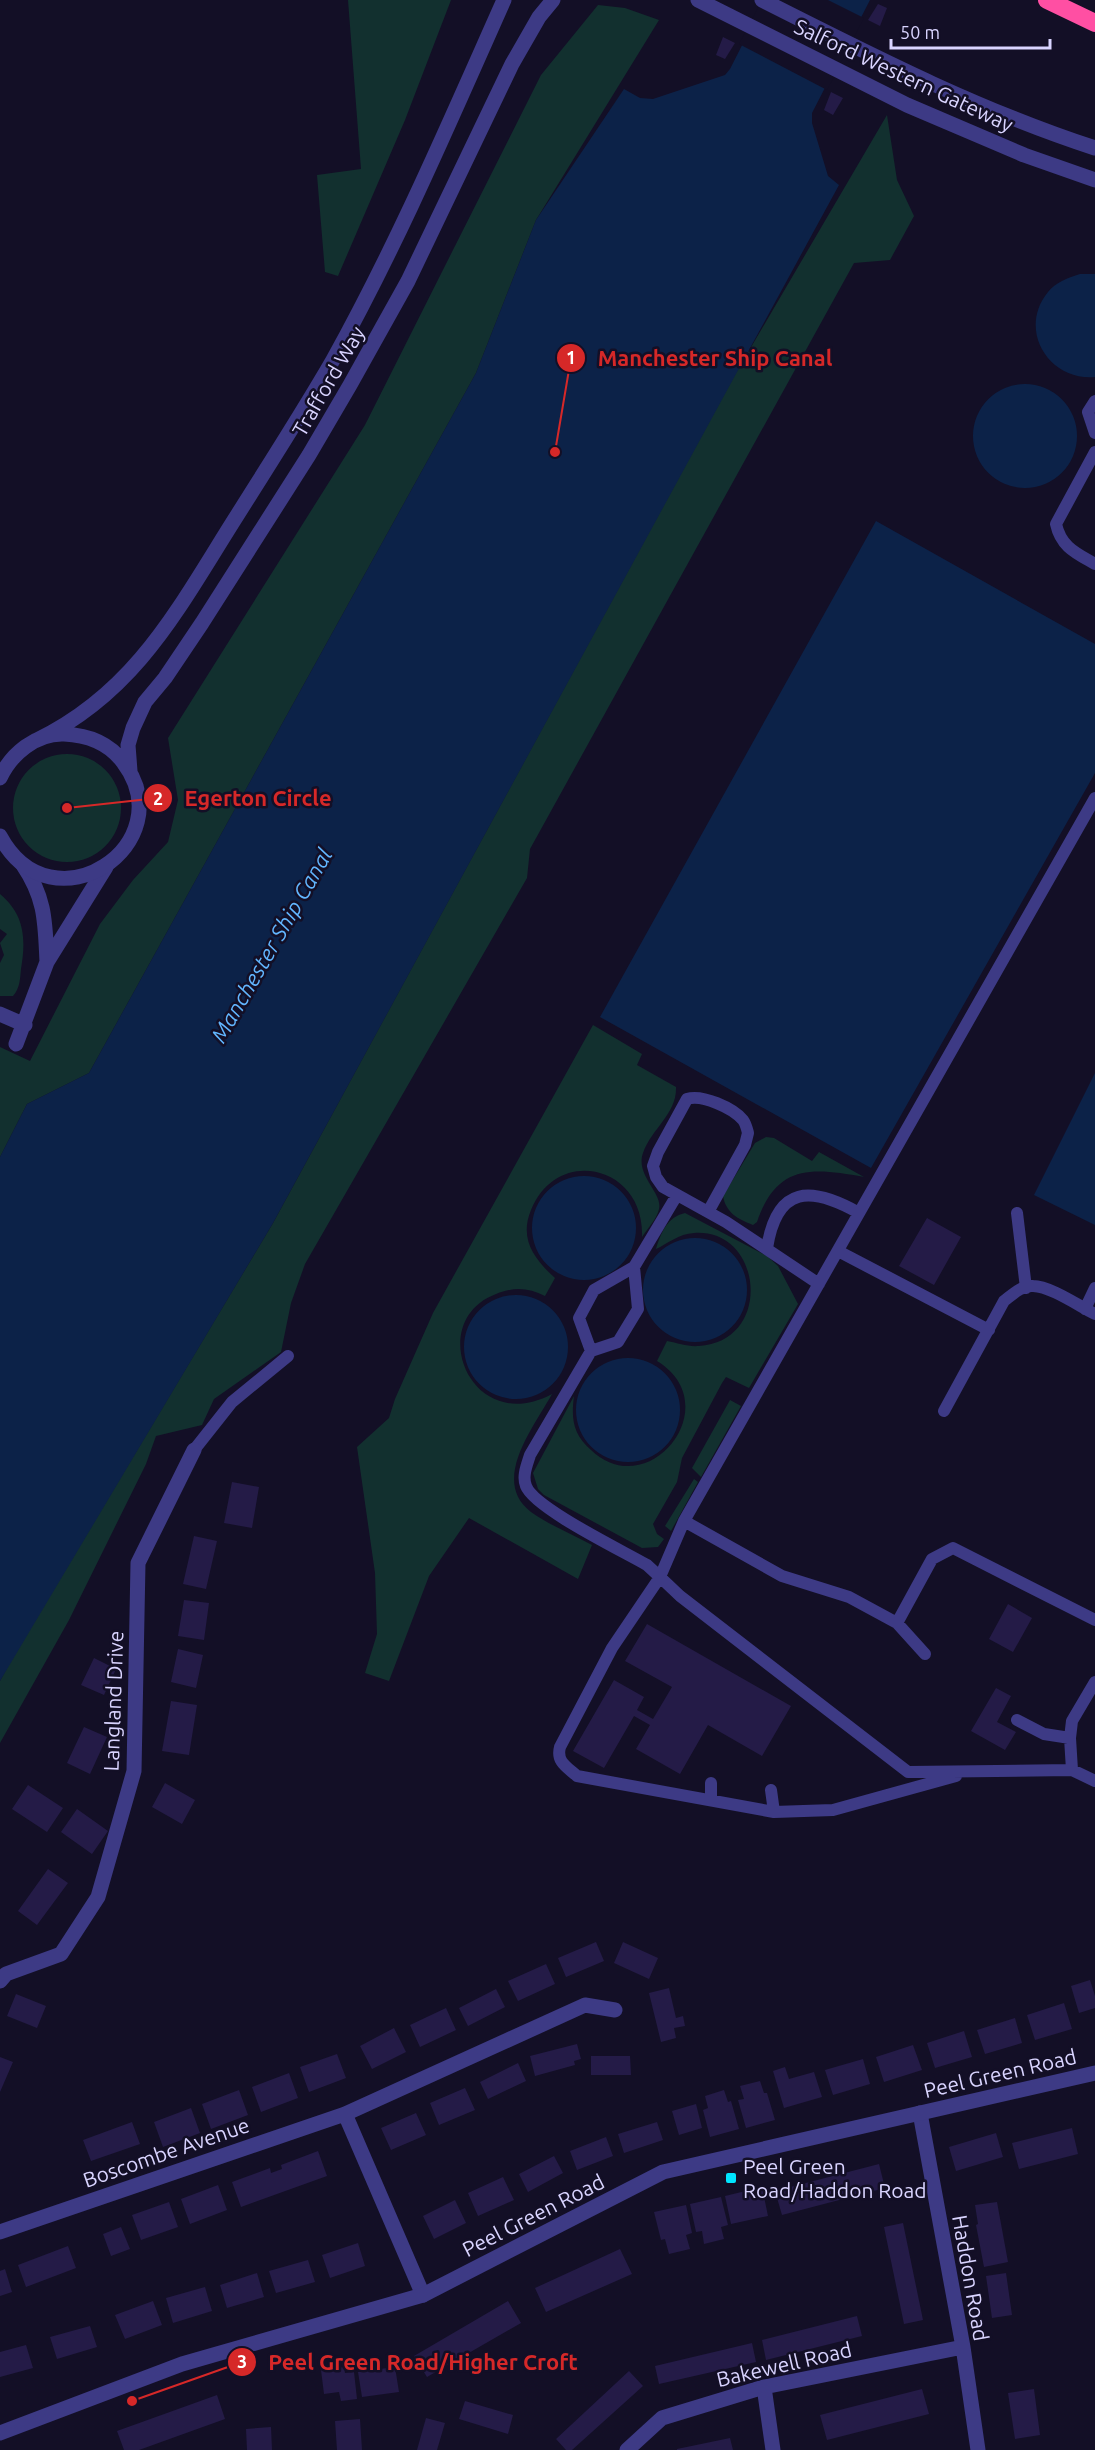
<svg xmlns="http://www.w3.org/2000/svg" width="1095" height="2450" font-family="Ubuntu,sans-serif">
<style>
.green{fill:#12302f}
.water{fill:#0c2248}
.pier{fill:#130f26}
.building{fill:#241b47}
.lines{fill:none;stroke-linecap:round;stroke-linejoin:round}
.service{stroke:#3d3a85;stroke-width:12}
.minor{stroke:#3d3a85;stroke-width:15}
.tertiary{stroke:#3d3a85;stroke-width:15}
.motorway{stroke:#ff4fa3;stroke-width:18}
.poi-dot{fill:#00e5ff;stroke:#130f26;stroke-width:2}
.labels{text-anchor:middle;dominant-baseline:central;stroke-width:5;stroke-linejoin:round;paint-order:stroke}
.street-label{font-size:21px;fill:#d9d4ff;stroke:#130f26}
.poi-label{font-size:21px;fill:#d9d4ff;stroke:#130f26;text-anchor:start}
.water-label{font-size:22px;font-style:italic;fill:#62b6ff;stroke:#130f26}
.leader{fill:none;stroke:#d62828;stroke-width:2}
.callout-dot{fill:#d62828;stroke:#130f26;stroke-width:2}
.mark-label{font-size:18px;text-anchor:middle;font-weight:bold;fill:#fff}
.callout-label{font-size:22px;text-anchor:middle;font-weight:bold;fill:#d62828;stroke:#130f26;stroke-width:5;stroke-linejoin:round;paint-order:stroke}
</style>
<rect width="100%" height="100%" fill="#130f26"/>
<path class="green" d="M348,0H451L405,120L338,276L325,272L317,175L361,169Z
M598,5L625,8L659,20L536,220L476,373L89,1073L27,1104L0,1157V1047L30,1061L100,924L133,880L168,842L178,800L168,738L365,425L541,75Z
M887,115L897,180L914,216L890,260L854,263L530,849L527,878L305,1264L291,1303L281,1352L214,1399L202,1425L156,1436L146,1464L69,1620L0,1743V1681L8,1666L273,1223L733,378Z
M13 808a54 54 0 1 1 108 0a54 54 0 1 1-108 0Z
M0,894C25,915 26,939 21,969C20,979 20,988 13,996H0V963L4,955L0,943L7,934L0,929Z
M593,1025L642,1054L637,1065L676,1087C677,1114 652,1128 643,1153C635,1175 663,1193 659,1209C657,1219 647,1229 642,1237C645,1165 557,1145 531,1210C519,1239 534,1259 555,1278L545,1296C528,1287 513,1287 496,1294C424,1321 470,1438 552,1394C534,1427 490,1481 531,1512C549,1525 572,1534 592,1545L578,1579L469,1518L429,1576L389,1681L365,1673L377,1634L375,1573L357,1447L389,1418L395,1399L433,1313Z
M766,1137L774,1138L812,1161L819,1152L864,1177C813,1168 777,1163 757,1222L753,1225C738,1219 726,1213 723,1196L755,1143Z
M685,1213L767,1256L778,1266L798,1304L749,1388L726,1377L722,1383L682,1458L677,1482L653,1524L657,1534L664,1539L658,1547L642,1548L544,1495L538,1489L533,1473L574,1396C571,1419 573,1434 591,1450C648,1505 729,1405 657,1361L667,1341C678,1343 688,1347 699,1346C774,1341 763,1228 694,1233C678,1234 669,1243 656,1249C661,1233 667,1217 685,1213Z
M730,1400L741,1406L701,1477L692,1468Z
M694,1479L698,1482L671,1531L665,1526Z"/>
<path class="water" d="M765,0H870L812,113V123L828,176L839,185L273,1223L0,1681V1157L27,1104L89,1073L476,373L536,220L624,89L640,98L653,99L725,75L730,69Z
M1080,274H1095V377C1049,381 1017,330 1048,292C1056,282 1068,278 1080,274Z
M973 436a52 52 0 1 1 104 0a52 52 0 1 1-104 0Z
M876,521L1095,644V773L871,1168L600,1017Z
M1095,1073V1225L1034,1195Z
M532 1228a52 52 0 1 1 104 0a52 52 0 1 1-104 0Z
M643 1290a52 52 0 1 1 104 0a52 52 0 1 1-104 0Z
M464 1347a52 52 0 1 1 104 0a52 52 0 1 1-104 0Z
M576 1410a52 52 0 1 1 104 0a52 52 0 1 1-104 0Z"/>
<path class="pier" d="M762,0H828L864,18L827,90L739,44Z"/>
<path class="building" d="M878,4L887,8L880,26L868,20Z
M723,37L735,43L725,59L716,55Z
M831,92L843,98L833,115L824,110Z
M927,1218L961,1237L934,1285L899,1266Z
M232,1482L259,1487L252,1528L224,1523Z
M194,1536L217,1541L206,1589L183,1584Z
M184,1600L209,1603L204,1640L178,1636Z
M1008,1604L1032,1618L1013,1652L989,1639Z
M647,1624L791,1706L762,1756L708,1725L680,1774L636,1749L650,1725L634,1716L604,1768L573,1751L614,1680L644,1697L637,1710L653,1719L672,1687L625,1661Z
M178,1649L203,1655L196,1688L171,1682Z
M94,1658L116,1669L104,1695L81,1685Z
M996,1688L1011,1696L997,1722L1016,1732L1005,1750L971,1731Z
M171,1701L197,1705L189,1755L162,1751Z
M84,1727L107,1737L90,1774L67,1763Z
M165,1783L195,1800L182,1824L152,1807Z
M28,1785L63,1808L47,1832L12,1809Z
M77,1809L108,1831L92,1854L61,1832Z
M48,1869L68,1883L37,1925L18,1911Z
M596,1942L604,1961L566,1977L558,1958Z
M623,1942L658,1958L649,1979L614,1963Z
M546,1964L555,1984L518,2001L508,1981Z
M1090,1980L1095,1996V2008L1079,2013L1071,1986Z
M669,1988L676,2018L683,2016L685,2026L674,2028L676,2038L661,2042L649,1993Z
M496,1989L505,2007L468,2026L459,2008Z
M16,1994L46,2006L37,2028L7,2016Z
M1064,2003L1072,2029L1035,2040L1027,2015Z
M446,2008L456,2030L420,2047L410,2025Z
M1015,2018L1022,2043L985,2054L977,2030Z
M394,2028L406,2052L372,2069L360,2046Z
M964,2031L972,2057L935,2068L927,2043Z
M577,2044L581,2059L574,2061L575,2065L535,2076L530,2056Z
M913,2045L922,2070L884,2082L876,2057Z
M337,2054L346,2078L309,2092L300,2067Z
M591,2056H630L631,2075H591Z
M0,2057L13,2062L0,2092Z
M863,2059L870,2084L833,2095L825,2070Z
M518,2063L526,2081L488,2099L480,2082Z
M785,2067L789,2079L814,2072L822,2097L784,2108L773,2071Z
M289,2073L298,2098L261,2112L252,2087Z
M760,2081L764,2093H767L775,2120L746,2128L738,2100L744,2099L740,2086Z
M465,2088L475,2110L439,2125L430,2103Z
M239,2090L248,2115L211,2129L202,2104Z
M724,2090L728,2102L731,2101L739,2129L710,2137L703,2110L708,2108L705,2096Z
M696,2104L702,2128L679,2135L672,2111Z
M191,2108L200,2133L163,2147L154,2122Z
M416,2113L426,2135L391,2150L381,2128Z
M132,2122L140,2144L91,2161L83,2140Z
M657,2122L663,2140L624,2153L618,2134Z
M1072,2128L1078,2154L1019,2169L1012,2143Z
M996,2133L1003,2157L956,2171L949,2147Z
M606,2137L613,2156L577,2170L570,2151Z
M318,2151L327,2176L241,2207L232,2182L270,2168L271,2173L282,2169L281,2165Z
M554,2156L563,2173L528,2192L519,2174Z
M879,2164L885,2188L782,2215L775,2191Z
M503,2177L514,2200L478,2216L468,2193Z
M218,2185L227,2210L190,2224L181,2199Z
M762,2187L768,2216L731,2224L725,2196Z
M721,2197L728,2225L721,2227L724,2239L704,2244L702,2231L696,2232L690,2204Z
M455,2200L466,2223L434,2239L423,2216Z
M169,2202L178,2227L141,2240L132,2215Z
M997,2202L1008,2262L984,2267L976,2225L978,2224L975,2205Z
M686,2205L692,2233L686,2235L690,2249L669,2254L665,2239L661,2240L654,2212Z
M903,2223L923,2320L904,2324L884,2227Z
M121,2227L130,2249L111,2256L103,2234Z
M358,2243L365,2266L330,2278L322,2255Z
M68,2246L76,2268L26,2287L18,2265Z
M620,2249L632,2274L546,2312L535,2288Z
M308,2260L315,2282L276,2293L269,2271Z
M5,2269L12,2292L0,2296V2271Z
M257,2273L264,2297L227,2308L220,2285Z
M1006,2273L1012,2315L992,2318L986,2276Z
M205,2287L212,2311L173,2323L166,2298Z
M153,2301L162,2325L125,2339L115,2315Z
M508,2301L521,2323L427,2377L414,2356Z
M857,2316L862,2336L766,2360L762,2340Z
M90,2326L97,2347L57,2359L50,2337Z
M752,2343L756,2362L659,2384L655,2366Z
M26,2345L33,2368L0,2377V2352Z
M344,2367L345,2373L354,2372L357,2399L341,2401L339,2392L324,2394L321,2370Z
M395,2367L399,2392L362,2397L358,2372Z
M629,2371L643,2386L572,2450H566L556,2439Z
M922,2389L929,2414L827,2440L820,2415Z
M1034,2389L1040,2435L1015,2439L1008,2393Z
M217,2395L225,2419L139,2450H124L117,2431Z
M465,2401L513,2415L508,2434L459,2419Z
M426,2418L445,2423L437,2450H417Z
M360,2419L362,2450H337L335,2421Z
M271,2427L272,2450H247L246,2429Z
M730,2438L733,2450H677V2449Z"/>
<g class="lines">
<path class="service" d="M1095,401L1088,412L1095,433
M1095,452L1056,524C1061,547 1076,553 1095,564
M1095,798L684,1521L660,1577L680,1596L908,1772L1072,1770L1095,1781
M708,1212L745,1145L748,1133C747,1129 746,1124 743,1120C733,1108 702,1094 687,1099L658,1152L653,1166L656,1177L663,1187L726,1222L819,1284
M1017,1213L1026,1288
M767,1248C777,1185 811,1186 859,1213
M838,1251L989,1330
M634,1267L638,1309L618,1342L591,1351L530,1455C527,1465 522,1476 526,1486C534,1508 623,1551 647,1565L660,1577L612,1648L560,1747C556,1762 567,1767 577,1776L774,1812L833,1810L956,1776
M1085,1309L1095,1288
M591,1351L579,1318L594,1290L634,1267L677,1195
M944,1411L1004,1301C1012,1295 1022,1285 1033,1286C1050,1286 1079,1306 1095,1314
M194,1450L232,1402L288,1356
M684,1521L782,1576L849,1597L897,1623L925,1654
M897,1623L932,1559L953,1548L1095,1620
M1017,1720L1044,1734L1070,1738
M1072,1770L1070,1738L1072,1721L1095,1682
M711,1783V1800
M771,1790L774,1812"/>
<path class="minor" d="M23,865C46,899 45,923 47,962
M0,1014L25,1025
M16,1044L47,962L106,867
M0,1981L6,1974L61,1954L98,1897L134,1771L138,1563L194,1450
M920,2113L963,2347L978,2450
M345,2114L423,2295
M0,2232L345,2114L585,2005L615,2010
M764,2387L773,2450
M627,2450L662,2418L764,2387L963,2347"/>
<path class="tertiary" d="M698,0L907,105L1024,155L1095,180
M762,0C871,55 978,110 1095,148
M37,740C138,691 180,605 238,514C270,463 303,412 333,360C398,243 450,121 504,0
M130,771L128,745L133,728L145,702L165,678L202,623L309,455L350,385L408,281L512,64L539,17L553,0
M0,778C11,754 36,733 64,734C87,735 108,742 123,762C185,844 52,933 0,836
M0,2433L182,2364L423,2295L663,2172L1095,2073"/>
<path class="motorway" d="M1047,0L1095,23"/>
</g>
<rect class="poi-dot" x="725" y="2172" width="12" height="12" rx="3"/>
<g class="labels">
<g class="street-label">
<text transform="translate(904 75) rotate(25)">Salford Western Gateway</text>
<text transform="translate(328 381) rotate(-60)">Trafford Way</text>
<text transform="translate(113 1701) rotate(-88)">Langland Drive</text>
<text transform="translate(1000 2073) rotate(-13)">Peel Green Road</text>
<text transform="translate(166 2152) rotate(-19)">Boscombe Avenue</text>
<text transform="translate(533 2215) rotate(-27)">Peel Green Road</text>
<text transform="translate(971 2278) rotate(80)">Haddon Road</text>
<text transform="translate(784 2364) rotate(-13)">Bakewell Road</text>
</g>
<g class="poi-label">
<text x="743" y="2166">Peel Green<tspan x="743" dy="24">Road/Haddon Road</tspan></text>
</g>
<g class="water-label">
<text transform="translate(271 945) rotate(-60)">Manchester Ship Canal</text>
</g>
</g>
<path class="leader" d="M555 452L571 358M67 808L158 798M132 2401L242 2362"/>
<g class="callout-dot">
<circle cx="555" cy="452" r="6"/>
<circle cx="67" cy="808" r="6"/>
<circle cx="132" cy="2401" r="6"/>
<circle cx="571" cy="358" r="15"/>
<circle cx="158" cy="798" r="15"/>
<circle cx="242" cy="2362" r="15"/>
</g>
<g class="mark-label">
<text x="571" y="364">1</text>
<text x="158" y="805">2</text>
<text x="242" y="2368">3</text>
</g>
<g class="callout-label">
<text x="715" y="366">Manchester Ship Canal</text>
<text x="258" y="806">Egerton Circle</text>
<text x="423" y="2370">Peel Green Road/Higher Croft</text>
</g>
<path d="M891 39v9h159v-9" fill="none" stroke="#d9d4ff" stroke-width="3"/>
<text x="900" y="39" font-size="18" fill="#d9d4ff" stroke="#130f26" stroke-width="4.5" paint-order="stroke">50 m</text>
</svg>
